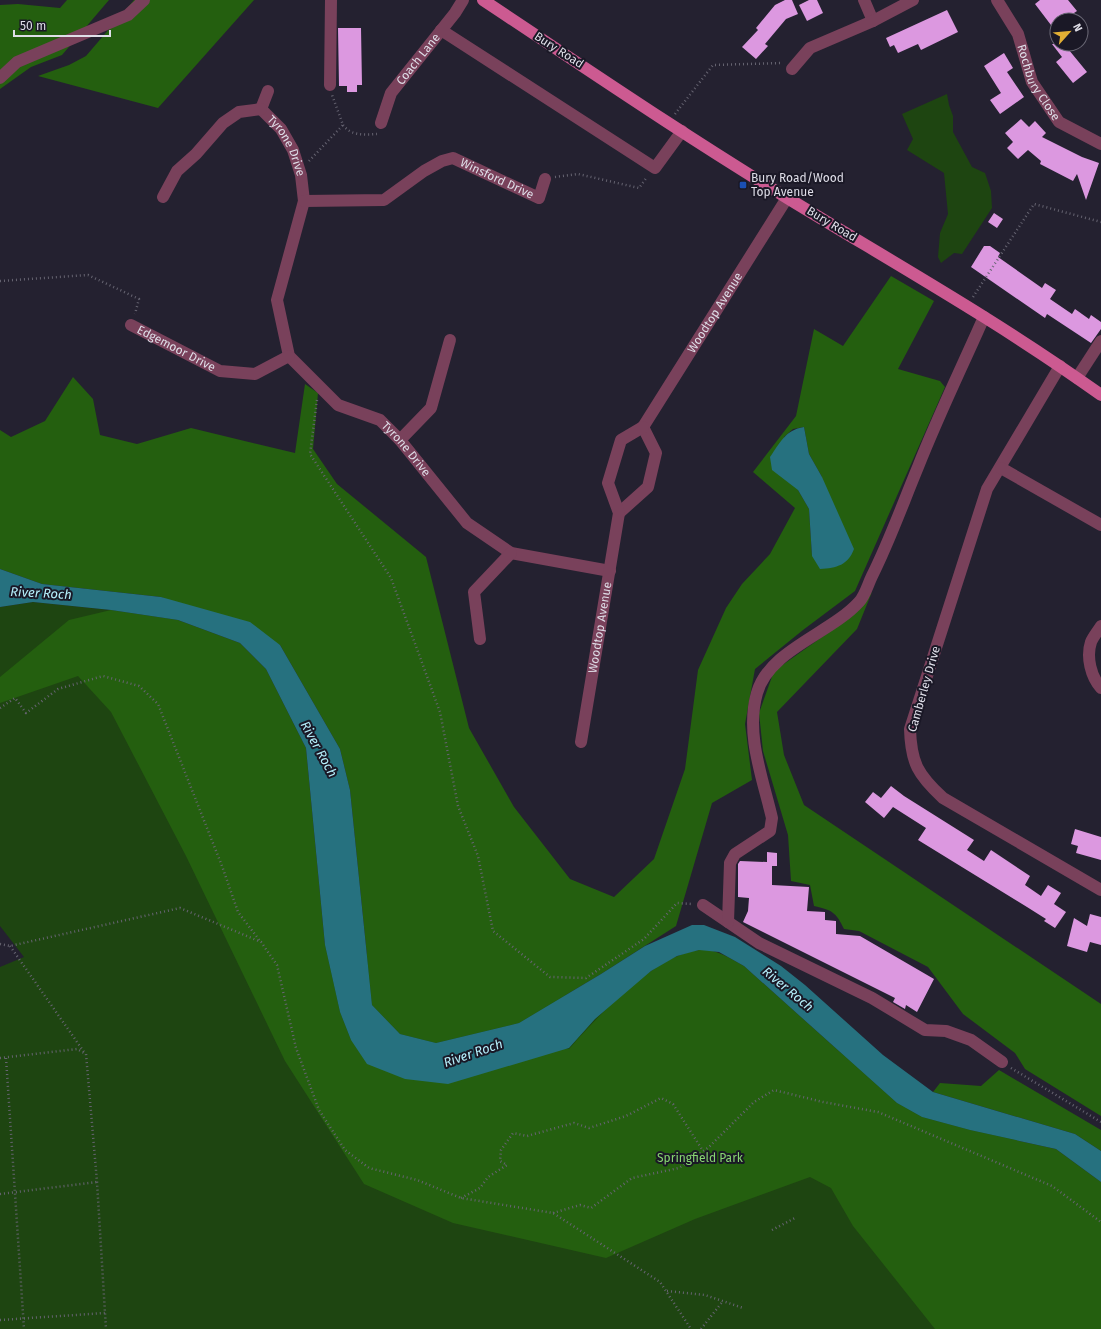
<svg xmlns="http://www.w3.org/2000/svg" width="1101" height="1329" font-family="'Fira Sans',sans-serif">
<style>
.green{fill:#1e4511}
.forest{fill:#245f0f;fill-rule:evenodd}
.water{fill:#26717f}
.building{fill:#dc98e0}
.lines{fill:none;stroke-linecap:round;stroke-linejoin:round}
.path{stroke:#666471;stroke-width:2.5;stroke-dasharray:1 3;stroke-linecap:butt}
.minor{stroke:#79415b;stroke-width:12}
.major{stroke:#cc5a91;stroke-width:12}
.transit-dot{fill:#1a4fb4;stroke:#1a1826;stroke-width:1.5}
.labels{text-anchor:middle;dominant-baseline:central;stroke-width:4;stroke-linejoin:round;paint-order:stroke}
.street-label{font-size:12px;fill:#dfdee8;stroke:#1a1826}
.poi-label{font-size:12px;fill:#dfdee8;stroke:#1a1826;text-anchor:start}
.park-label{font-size:12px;fill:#88d672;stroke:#1a1826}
.water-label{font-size:13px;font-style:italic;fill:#b4effb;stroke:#1a1826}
</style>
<rect width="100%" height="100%" fill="#242130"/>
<path class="green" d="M947,94L949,105L953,116V132L972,167L985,173L991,191L992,208L962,254L954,253L941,263L938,257L940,233L948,214L944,173L907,150L913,139L902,114Z
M33,602L111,610L178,620L325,945L837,1051L1101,1182V1329H0V967L24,957L0,926V607Z"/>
<path class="forest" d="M67,0H109L62,55L31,67L0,89V5L18,4L60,8Z
M134,0H254L158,108L38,76L69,65L86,56Z
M891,276L934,301L898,369L940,381L945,387L855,591L803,630L755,669L745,724L752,780L712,803L676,926L601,974L519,1023L436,1043L400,1034L372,1005L350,790L340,749L280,645L161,597L42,584L0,569V430L11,437L45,421L73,377L93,399L100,435L137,444L191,428L295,453L305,384L318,393L313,449L337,484L426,557L469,728L514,807L570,879L614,897L654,859L685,769L698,670L726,608L742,584L770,554L795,508L753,472L796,416L814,329L843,346ZM804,427L809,454L822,477L812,556L809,509L798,490L784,437L793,429Z
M872,592L857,629L777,712L784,755L804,805L1101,1004V1116L1025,1069L1015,1053L963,1014L928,967L859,931L844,929C836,912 832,910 814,906L810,885L791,881L788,835L763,751L759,713L774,671L853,615Z
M111,610L178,620L240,643L266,669L306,748L325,945L340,1012L351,1040L569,1049C598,1016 654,955 699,950C715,948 730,958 744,966L897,1103L922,1117L970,1130L1056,1149L1101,1182V1329H935L853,1226L831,1188L810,1177L695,1219L606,1258L453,1223L364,1184L285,1061L186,856L111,712L78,676L0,703V677L69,620Z
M999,1070L1101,1130V1151L1075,1134L933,1092L940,1083L981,1086Z"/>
<path class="water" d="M804,427L809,454L822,477L854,549C848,565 837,568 820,569L812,556L809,509L798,490L772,470L770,457C780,443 785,430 804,427Z
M0,569L42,584L161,597L250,622L280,645L340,749L350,790L372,1005L400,1034L436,1043L519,1023L601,974L645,946L692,925H704L735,937L781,966L805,985L883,1055L933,1092L1075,1134L1101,1151V1182L1056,1149L970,1130L922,1117L897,1103L744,966L719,952L699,950L677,956L651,971L595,1019L569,1048L448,1084L405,1079L367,1064L351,1040L340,1012L325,945L306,748L266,669L240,643L178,620L111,610L33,602L0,607Z"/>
<path class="building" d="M785,0H792L798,14L786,19L765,44L768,46L756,59L742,47L758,30L756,28L775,5Z
M809,0H817L823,13L807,21L799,5Z
M1040,0H1068L1077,11L1074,13L1080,20H1057V33L1035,4Z
M947,10L958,32L921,50L918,44L898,53L894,45L890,47L886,38Z
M338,28H361L362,85H357V92H347V86H339Z
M1052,44H1064L1087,72L1073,83L1056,62L1062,57Z
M1004,53L1013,68L1007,72L1024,97L1000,114L990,100L1001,93L984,66Z
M1021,119L1029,127L1035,121L1046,133L1042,137L1082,157L1099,163L1086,200L1077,174L1073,181L1040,164L1041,161L1028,150L1018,159L1007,148L1013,142L1005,133Z
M994,213L1003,219L997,228L988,222Z
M984,246H990L1000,253L998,257L1042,288L1045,283L1056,290L1050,299L1072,314L1075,309L1089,319L1091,315L1101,322V329L1091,343L1047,314L1045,318L971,267Z
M891,786L904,796L974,840L967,850L984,861L991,850L1030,876L1025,885L1041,896L1048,885L1061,893L1054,904L1066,912L1055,928L1044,921L1046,919L1027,907L918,840L926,828L893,807L884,818L865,802L873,792L881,798Z
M1075,829L1101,837V860L1076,853L1078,846L1071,844Z
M767,852L777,853V866H772V885L809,887L807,911L825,912V920L836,921V934L860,936L934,979L917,1012L906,1005L905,1009L893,1002L895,998L743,922L748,911L749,898L738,897V864L740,861L767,862Z
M1090,914L1101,917V945L1090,942L1087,952L1067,946L1074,918L1087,926Z"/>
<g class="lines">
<path class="path" d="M675,114L713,65L782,63
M343,125C351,136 365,135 377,134
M309,161L343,125L332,95
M555,177L578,174L639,188L647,177
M0,281L88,275L139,299L135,314
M973,297L1034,204L1101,222
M317,400L310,454L391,578L440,712L458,806L478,856L493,931L550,977L586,978L644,939L677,903L692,904
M0,708L15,698L26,713L58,689L103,676L139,686L158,704L222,866L238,912L260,941
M0,944L10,946L180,908L261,942L277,965L296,1048L319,1110L345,1150L369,1168L417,1180L461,1198L553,1213L660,1282L691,1329
M10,946L84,1052
M0,1058L77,1049L86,1054L97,1182L106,1329
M6,1058L24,1329
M1011,1068L1101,1122
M0,1194L97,1182
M461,1198L480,1188L488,1177L507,1165L500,1161L501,1150L513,1133L527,1136L574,1123L589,1128L626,1116L661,1098L673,1104L703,1151
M553,1213L580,1205L591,1208L632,1178L679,1168L709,1147L754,1102L774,1090L823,1102L878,1112L1052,1186L1101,1222
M772,1230L795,1218
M667,1291L705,1295L743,1308
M0,1320L105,1313
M701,1329L723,1301"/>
<g class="minor">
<path d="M864,0L873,21"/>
<path id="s1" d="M997,0L1018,34L1032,82L1059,122L1101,144"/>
<path d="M441,30L655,168L682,131"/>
<path d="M792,69L810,48L873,21L913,0"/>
<path d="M0,78L17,62L128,15L144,0"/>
<path d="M330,85L331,0"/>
<path id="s2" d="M268,91L261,109L281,129L293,150L301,175L304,201L277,300L289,356L338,405L380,420L400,440L467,523L511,553L610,571"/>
<path id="s3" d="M381,123L391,93L455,13L463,0"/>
<path d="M163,197L177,171L196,154L223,123L239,112L261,109"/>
<path id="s4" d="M304,201L384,200L424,171L442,161L453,158L539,198L545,179"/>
<path id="s5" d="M131,325L220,371L255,374L289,356"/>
<path d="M1060,366L987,489L910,729C911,763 918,775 943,798L1101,890"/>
<path d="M1077,378L1101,341"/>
<path d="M400,440L431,408L450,340"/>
<path d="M1001,468L1101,525"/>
<path id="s6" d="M619,513L648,487L656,453L643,427L787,198"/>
<path d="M1101,626C1098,631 1093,637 1091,642C1086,657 1091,677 1101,688"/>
<path d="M480,639L474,592L511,553"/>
<path id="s7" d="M581,742L619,513L608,483L621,440L643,427"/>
<path d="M703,905L759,943L872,998L925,1030L946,1031L971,1040L1002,1062"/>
<path d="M728,922L730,863L735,854L770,831L772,818C763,779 745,734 757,693C769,650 830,634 859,602C865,596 868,584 872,576C890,540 903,503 918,467C938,416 962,367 984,317"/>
</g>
<path class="major" d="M483,0C584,67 685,136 789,199C894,263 1001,323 1101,395"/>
</g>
<rect class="transit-dot" x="739" y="181" width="8" height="8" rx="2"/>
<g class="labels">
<g class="street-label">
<text transform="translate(559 50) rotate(33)">Bury Road</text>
<text stroke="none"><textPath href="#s3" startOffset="75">Coach Lane</textPath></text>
<text stroke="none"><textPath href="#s1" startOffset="93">Rochbury Close</textPath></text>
<text stroke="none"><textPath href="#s2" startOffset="65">Tyrone Drive</textPath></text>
<text stroke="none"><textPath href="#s4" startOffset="210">Winsford Drive</textPath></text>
<text transform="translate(832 224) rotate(31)">Bury Road</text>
<text stroke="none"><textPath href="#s6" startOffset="238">Woodtop Avenue</textPath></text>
<text stroke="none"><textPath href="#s5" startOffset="51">Edgemoor Drive</textPath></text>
<text stroke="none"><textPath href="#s2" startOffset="437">Tyrone Drive</textPath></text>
<text stroke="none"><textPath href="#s7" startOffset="116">Woodtop Avenue</textPath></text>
<text transform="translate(924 689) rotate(-74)">Camberley Drive</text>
</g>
<g class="poi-label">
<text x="751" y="178">Bury Road/Wood<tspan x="751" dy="14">Top Avenue</tspan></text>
</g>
<g class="park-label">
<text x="700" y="1158">Springfield Park</text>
</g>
<g class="water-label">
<text transform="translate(41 593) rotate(3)">River Roch</text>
<text transform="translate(319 749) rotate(61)">River Roch</text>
<text transform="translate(788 989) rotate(40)">River Roch</text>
<text transform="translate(473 1053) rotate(-19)">River Roch</text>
</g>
</g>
<g transform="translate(1069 32) rotate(63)"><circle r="19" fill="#1a1826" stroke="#696774"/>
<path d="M0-3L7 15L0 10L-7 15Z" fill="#e2af34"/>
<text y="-6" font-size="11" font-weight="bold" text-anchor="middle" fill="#dfdee8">N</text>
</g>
<path d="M14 30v6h96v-6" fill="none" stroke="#dfdee8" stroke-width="2"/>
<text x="20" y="30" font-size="12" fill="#dfdee8" stroke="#1a1826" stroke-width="3" paint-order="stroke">50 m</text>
</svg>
